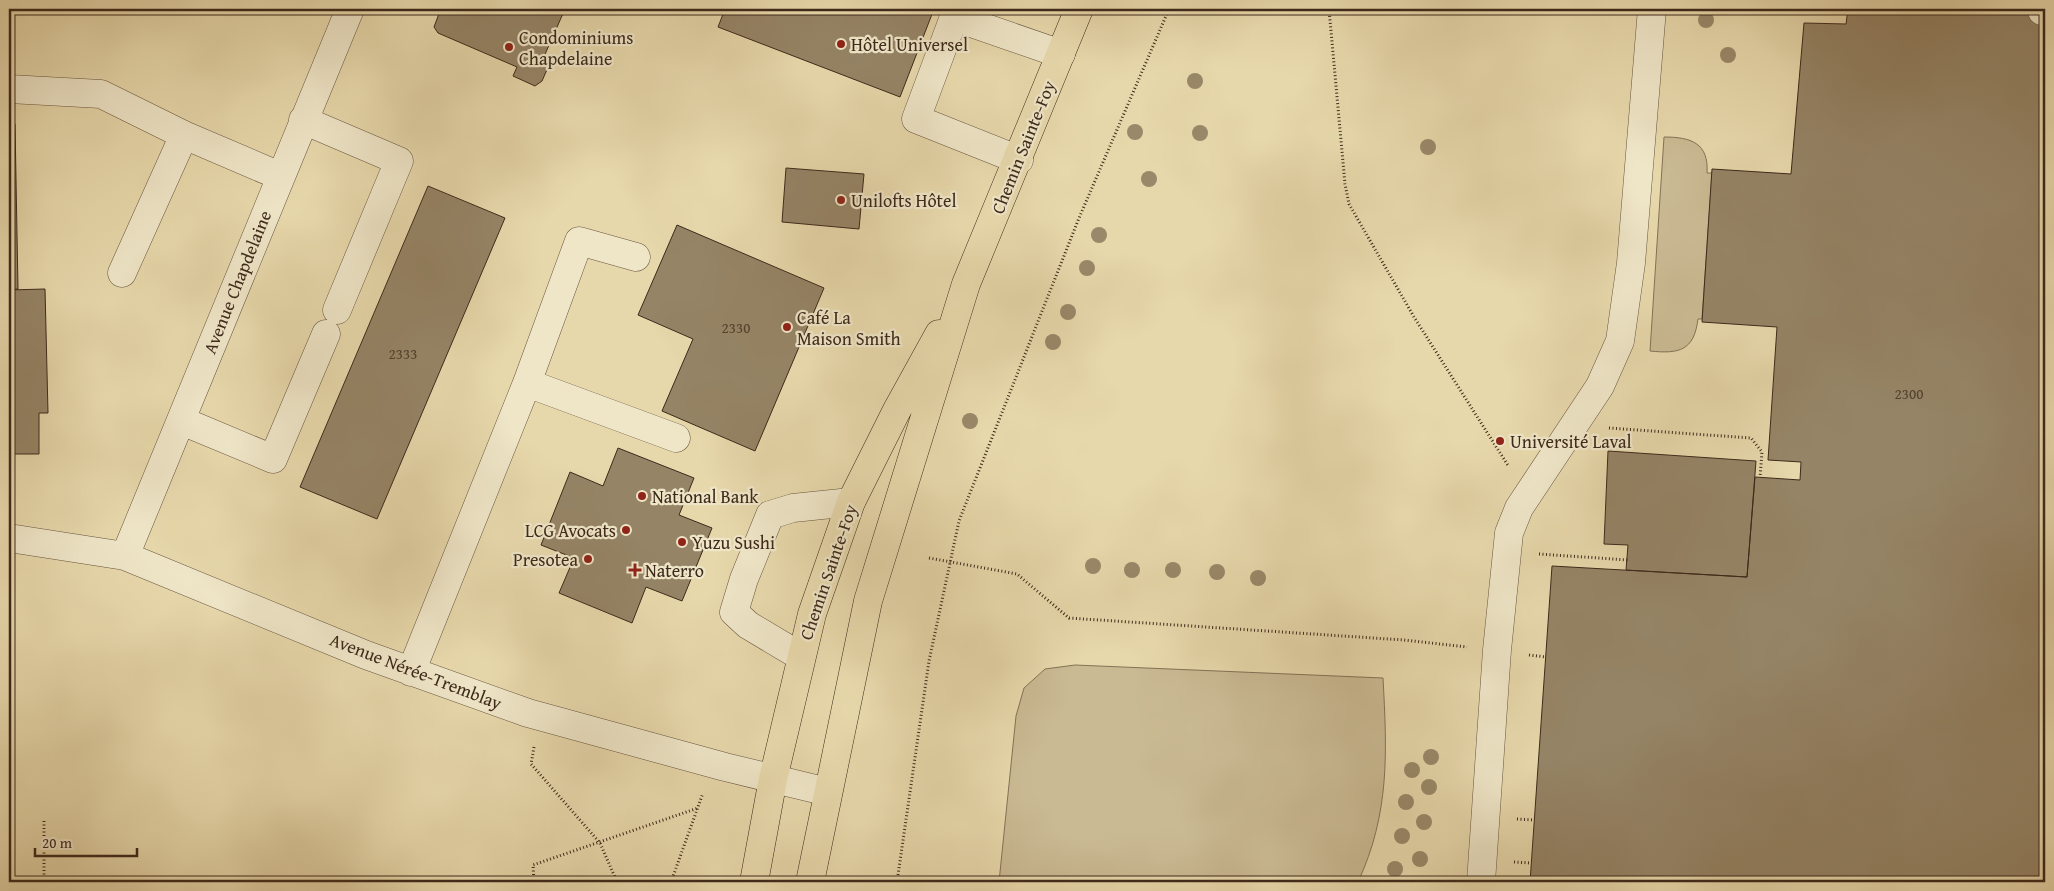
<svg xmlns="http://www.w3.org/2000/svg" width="2054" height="891" font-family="'Gentium Book Plus',serif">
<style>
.green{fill:#caba93;stroke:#847257}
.building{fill:#958466;stroke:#3d291b}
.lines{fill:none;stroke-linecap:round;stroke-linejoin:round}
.minor-casing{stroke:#68553f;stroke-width:29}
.major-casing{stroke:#3d291b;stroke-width:29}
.path{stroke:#3d291b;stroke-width:3;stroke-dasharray:1 2.5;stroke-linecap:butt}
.minor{stroke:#efe6c8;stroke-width:28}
.major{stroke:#e7d8ab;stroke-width:28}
.tree{fill:#998869}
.poi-dot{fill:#8f2418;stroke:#efe6c8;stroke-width:2}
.labels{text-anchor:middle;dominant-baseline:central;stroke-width:4.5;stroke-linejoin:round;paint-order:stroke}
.number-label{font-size:15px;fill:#53402e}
.poi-label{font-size:18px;fill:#3d291b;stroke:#efe6c8;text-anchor:start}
.street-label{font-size:18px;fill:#3d291b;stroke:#efe6c8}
</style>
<rect width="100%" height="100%" fill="#e7d8ab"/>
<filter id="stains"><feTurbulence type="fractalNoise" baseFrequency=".004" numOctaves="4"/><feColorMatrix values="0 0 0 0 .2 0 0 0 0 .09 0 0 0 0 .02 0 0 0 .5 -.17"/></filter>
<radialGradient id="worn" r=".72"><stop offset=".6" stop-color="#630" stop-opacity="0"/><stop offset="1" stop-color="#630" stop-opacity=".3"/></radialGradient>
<path class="green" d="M1664,137C1691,137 1709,143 1707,173H1712L1702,319H1698C1694,351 1679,354 1650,351Z
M1075,665L1383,678C1387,752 1390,813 1358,882H999L1016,716L1024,688L1045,669Z"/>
<path class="building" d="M447,9H565L542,61L549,65L542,81L535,86L513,76L517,67L438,33L434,27L440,11H445Z
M725,9H934L900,97L718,27Z
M1848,9H1999L2045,11V882H1530L1552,566L1747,577L1755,477L1800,480L1801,462L1768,460L1777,327L1702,322L1712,169L1791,174L1804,23L1846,24Z
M9,124H15L18,289L9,290Z
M786,168L864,174L859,229L782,222Z
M428,186L505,218L377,519L300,487Z
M677,225L824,288L755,451L662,411L693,339L638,315Z
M45,289L48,413H39V454H9V290Z
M618,448L694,478L679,515L712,528L682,601L646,587L632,623L559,593L574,558L541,545L570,472L603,486Z
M1608,451L1756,461L1747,577L1626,570L1628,545L1604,544Z"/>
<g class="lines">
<g class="minor-casing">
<path id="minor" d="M2042,11V9
M9,89L101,94L184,135L280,176
M303,120L399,161L337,310
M1019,160L916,119L954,17L1061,54
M122,273L184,135
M527,383L676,438
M182,421L273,459L326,334
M9,538L125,556L366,655L528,713L725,767L828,792
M125,556L350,9
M800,656L748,625L734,612L744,579L770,515L793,508L851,502
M411,672L527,383L579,241L636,257
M1481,882L1497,650L1509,533L1519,508L1600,386L1620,341L1631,263L1652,9"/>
</g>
<g class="major-casing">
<path id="major" d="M754,882L773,779L812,614L851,502L897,410L939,334
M810,882L868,601L966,284L1079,9"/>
</g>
<path class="path" d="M1329,9L1345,184L1349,204L1414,317L1509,467
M1609,428L1751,438L1762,452L1760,477
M1539,554L1628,560
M929,558L1017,574L1069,618L1404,640L1467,647
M1529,655L1546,657
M534,747L531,764L600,843L617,882
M1517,819L1534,820
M44,821V882
M1514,862L1531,863
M534,882L533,865L698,808
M671,882L703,793
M897,882L929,661L959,521L1079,218L1169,9"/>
<use href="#minor" class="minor"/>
<use href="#major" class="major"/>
</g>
<g class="tree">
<circle cx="1706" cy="20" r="8"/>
<circle cx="1728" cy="55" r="8"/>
<circle cx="1195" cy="81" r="8"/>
<circle cx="1135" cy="132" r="8"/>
<circle cx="1200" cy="133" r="8"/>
<circle cx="1428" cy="147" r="8"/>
<circle cx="1149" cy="179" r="8"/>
<circle cx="1099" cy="235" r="8"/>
<circle cx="1087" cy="268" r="8"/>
<circle cx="1068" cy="312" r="8"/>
<circle cx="1053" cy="342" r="8"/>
<circle cx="970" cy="421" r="8"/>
<circle cx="1093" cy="566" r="8"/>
<circle cx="1132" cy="570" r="8"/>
<circle cx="1173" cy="570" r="8"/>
<circle cx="1217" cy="572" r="8"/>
<circle cx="1258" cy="578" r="8"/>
<circle cx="1431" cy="757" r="8"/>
<circle cx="1412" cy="770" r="8"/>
<circle cx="1429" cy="787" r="8"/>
<circle cx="1406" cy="802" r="8"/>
<circle cx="1424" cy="822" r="8"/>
<circle cx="1402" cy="836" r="8"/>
<circle cx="1420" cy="859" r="8"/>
<circle cx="1395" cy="869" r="8"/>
</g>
<g class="poi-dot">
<circle cx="841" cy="44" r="5"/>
<circle cx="509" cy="47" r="5"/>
<circle cx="841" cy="200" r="5"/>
<circle cx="787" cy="327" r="5"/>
<circle cx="1500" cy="441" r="5"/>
<circle cx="642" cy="496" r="5"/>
<circle cx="626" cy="530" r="5"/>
<circle cx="682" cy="542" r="5"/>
<circle cx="588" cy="559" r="5"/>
<path d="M632.5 562.5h5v5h5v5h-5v5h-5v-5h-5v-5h5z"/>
</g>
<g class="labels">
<g class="number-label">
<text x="736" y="327">2330</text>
<text x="403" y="353">2333</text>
<text x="1909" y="393">2300</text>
</g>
<g class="poi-label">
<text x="519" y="37">Condominiums<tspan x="519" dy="21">Chapdelaine</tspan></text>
<text x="851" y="44">Hôtel Universel</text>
<text x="851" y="200">Unilofts Hôtel</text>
<text x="797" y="317">Café La<tspan x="797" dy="21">Maison Smith</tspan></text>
<text x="1510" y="441">Université Laval</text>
<text x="652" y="496">National Bank</text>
<text x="616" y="530" text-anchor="end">LCG Avocats</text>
<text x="692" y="542">Yuzu Sushi</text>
<text x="578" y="559" text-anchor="end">Presotea</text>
<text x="645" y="570">Naterro</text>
</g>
<g class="street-label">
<text transform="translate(1023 147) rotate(-68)">Chemin Sainte-Foy</text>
<text transform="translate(237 282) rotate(-68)">Avenue Chapdelaine</text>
<text transform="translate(828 572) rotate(-71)">Chemin Sainte-Foy</text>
<text transform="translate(416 671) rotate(21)">Avenue Nérée-Tremblay</text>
</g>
</g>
<rect width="2054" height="891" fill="none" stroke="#e7d8ab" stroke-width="30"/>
<rect x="10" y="10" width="2034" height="871" fill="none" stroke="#3d291b" stroke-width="2.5"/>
<rect x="15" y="15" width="2024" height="861" fill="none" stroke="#3d291b"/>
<path d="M35 848v8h102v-8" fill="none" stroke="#3d291b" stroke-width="2.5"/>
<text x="42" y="848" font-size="15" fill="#3d291b" stroke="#efe6c8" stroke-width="4" paint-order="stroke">20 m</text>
<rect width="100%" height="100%" filter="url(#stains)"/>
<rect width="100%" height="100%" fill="url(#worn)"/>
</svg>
